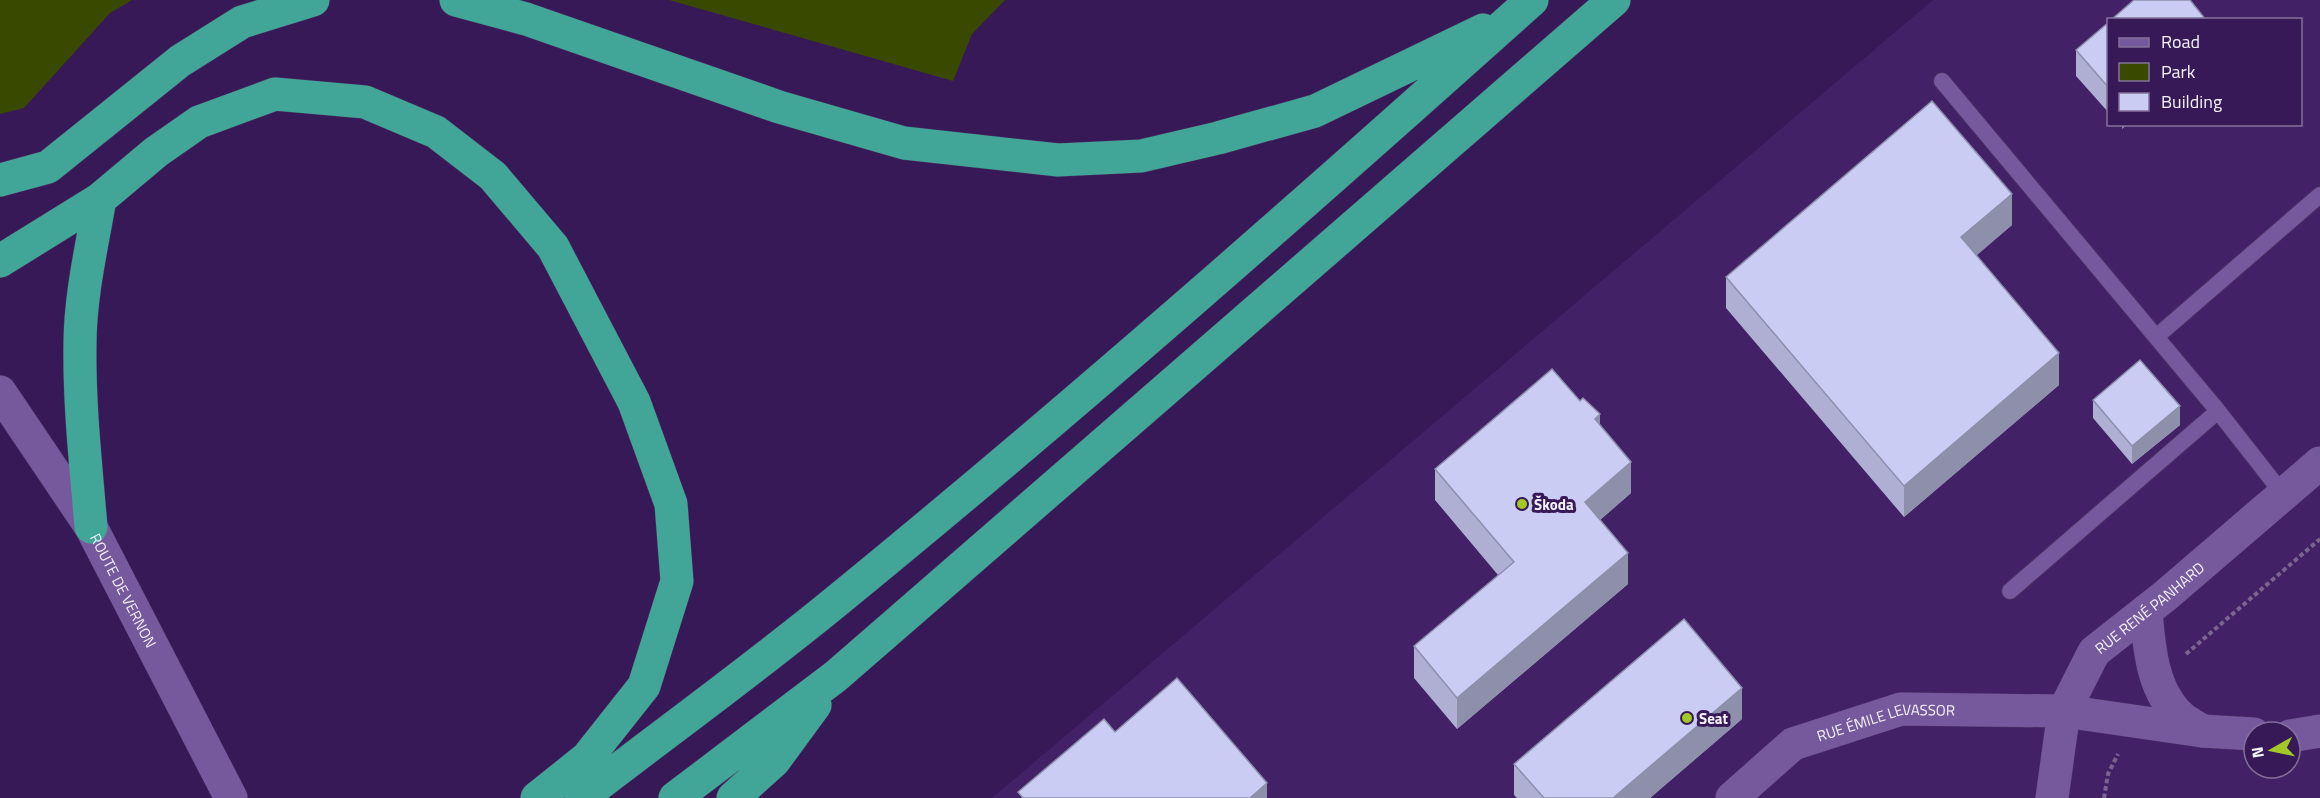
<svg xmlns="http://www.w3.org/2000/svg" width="2320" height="798" font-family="'Titillium Web',sans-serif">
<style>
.built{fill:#432167;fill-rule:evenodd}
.green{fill:#394900}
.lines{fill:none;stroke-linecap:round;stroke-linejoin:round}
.lane-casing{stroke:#4a3061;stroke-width:18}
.street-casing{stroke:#4a3061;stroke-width:34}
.secondary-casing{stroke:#4a3061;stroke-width:34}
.highway-casing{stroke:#4a3061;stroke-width:34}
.path{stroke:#7a6591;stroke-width:4;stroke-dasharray:4.5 3;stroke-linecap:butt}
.lane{stroke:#76599d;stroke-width:16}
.street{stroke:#76599d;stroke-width:33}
.secondary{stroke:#76599d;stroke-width:33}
.highway{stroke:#41a597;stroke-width:33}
.wall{fill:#aeafd2}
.shaded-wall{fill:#8d8fab}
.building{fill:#caccf4;stroke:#8d8fab;stroke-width:1.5}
.poi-dot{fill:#a4c825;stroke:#371958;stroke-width:2}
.labels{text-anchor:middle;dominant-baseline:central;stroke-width:6;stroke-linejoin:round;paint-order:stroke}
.poi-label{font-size:15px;font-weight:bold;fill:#f5f2fa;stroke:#371958;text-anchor:start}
.street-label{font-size:15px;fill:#f5f2fa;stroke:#371958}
</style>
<rect width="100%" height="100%" fill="#371958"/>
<path class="built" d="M1933,0H2320V798H992ZM2108,20H2300V124H2108ZM2254,732H2290V768H2254Z"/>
<path class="green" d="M0,0H132L110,13L24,108L0,114Z
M669,0H1005L972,34L953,81Z"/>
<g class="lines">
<g class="lane-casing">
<path id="lane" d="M1942,81L2218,411L2283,494
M2156,337L2320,195
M2010,591L2218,411"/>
</g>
<g class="street-casing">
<g id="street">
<path d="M2146,611C2149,647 2152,692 2182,718C2188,723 2195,726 2202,731"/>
<path d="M2290,736L2320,731"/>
<path id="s1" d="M1732,798L1793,744L1901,709L2064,711L2202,731L2254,734"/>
<path id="s2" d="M2052,798L2064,711L2094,652L2165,596L2320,463"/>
</g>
</g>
<g class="secondary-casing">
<g id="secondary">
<path id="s3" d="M0,392L91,527L231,798"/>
</g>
</g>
<g class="highway-casing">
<path id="highway" d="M456,0L526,19L779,107L904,143L1058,160L1141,156L1218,138L1315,111L1483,30
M0,180L48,167L180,61L242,22L313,0
M0,261L100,199L156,152L199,122L275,94L365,102L436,132L493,176L553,247L634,402L671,504L677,581L644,686L587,758L537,798
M91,527C86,466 79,405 80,344C80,297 92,245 100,199
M581,798C665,733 751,671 833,604C1072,409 1303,205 1532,0
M675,798L836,676L1614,0
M733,798L774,761L815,705"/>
</g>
<path class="path" d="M2186,654L2320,539
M2104,798L2108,774L2118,754"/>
<use href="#lane" class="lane"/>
<use href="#street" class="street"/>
<use href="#secondary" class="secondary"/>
<use href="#highway" class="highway"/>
</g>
<path class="wall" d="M2109,22V113L2076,76V50Z
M2012,225L1976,255L2059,385L1904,517L1726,308V277Z
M2093,400L2180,425L2132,464L2093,418Z
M1600,425L1631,493L1600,520L1628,584L1457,729L1414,678V646L1498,575L1435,500V469Z
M1742,719L1650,798H1517L1514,795V764Z"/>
<path class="shaded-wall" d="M2122,124H2128L2122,129Z
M2012,194V225L1961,269V237Z
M2059,353V385L1904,517V486Z
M2180,406V425L2132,464V446Z
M1600,414V446L1595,419Z
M1631,462V493L1585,533V502Z
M1628,553V584L1457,729V698Z
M1742,688V719L1650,798H1613Z
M1267,783V798H1250Z"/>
<path class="building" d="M2134,0H2190L2206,20H2111Z
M2109,22V88L2076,50Z
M1932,101L2012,194L1961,237L2059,353L1904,486L1726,277Z
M2140,360L2180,406L2132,446L2093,400Z
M1552,369L1580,401L1583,398L1600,414L1595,419L1631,462L1585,502L1628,553L1457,698L1414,646L1514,562L1435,469Z
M1684,619L1742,688L1613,798H1544L1514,764Z
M1177,678L1267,783L1250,798H1023L1018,792L1104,719L1115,732Z"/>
<g class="poi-dot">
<circle cx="1522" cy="504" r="6"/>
<circle cx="1687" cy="718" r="6"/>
</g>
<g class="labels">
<g class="poi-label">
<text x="1534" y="504">Škoda</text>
<text x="1699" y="718">Seat</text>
</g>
<g class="street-label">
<text stroke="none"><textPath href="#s3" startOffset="234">ROUTE DE VERNON</textPath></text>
<text stroke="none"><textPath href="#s2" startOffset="225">RUE RENÉ PANHARD</textPath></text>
<text stroke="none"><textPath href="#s1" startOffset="178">RUE ÉMILE LEVASSOR</textPath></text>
</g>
</g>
<rect x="2107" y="18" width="195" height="108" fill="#371958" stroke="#837099" stroke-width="1.5"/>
<rect x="2119" y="38" width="30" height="9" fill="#76599d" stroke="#837099" stroke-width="1.5"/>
<text x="2161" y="48" font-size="18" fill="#f5f2fa">Road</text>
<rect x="2119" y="63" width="30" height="18" fill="#394900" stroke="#837099" stroke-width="1.5"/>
<text x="2161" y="78" font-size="18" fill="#f5f2fa">Park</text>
<rect x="2119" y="93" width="30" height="18" fill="#caccf4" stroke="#837099" stroke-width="1.5"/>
<text x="2161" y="108" font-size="18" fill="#f5f2fa">Building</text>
<g transform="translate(2272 750) rotate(261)"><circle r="28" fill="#371958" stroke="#837099" stroke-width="1.5"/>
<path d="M0-4.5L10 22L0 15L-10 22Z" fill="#a4c825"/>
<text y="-9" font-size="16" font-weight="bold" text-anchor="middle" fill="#f5f2fa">N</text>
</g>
</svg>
